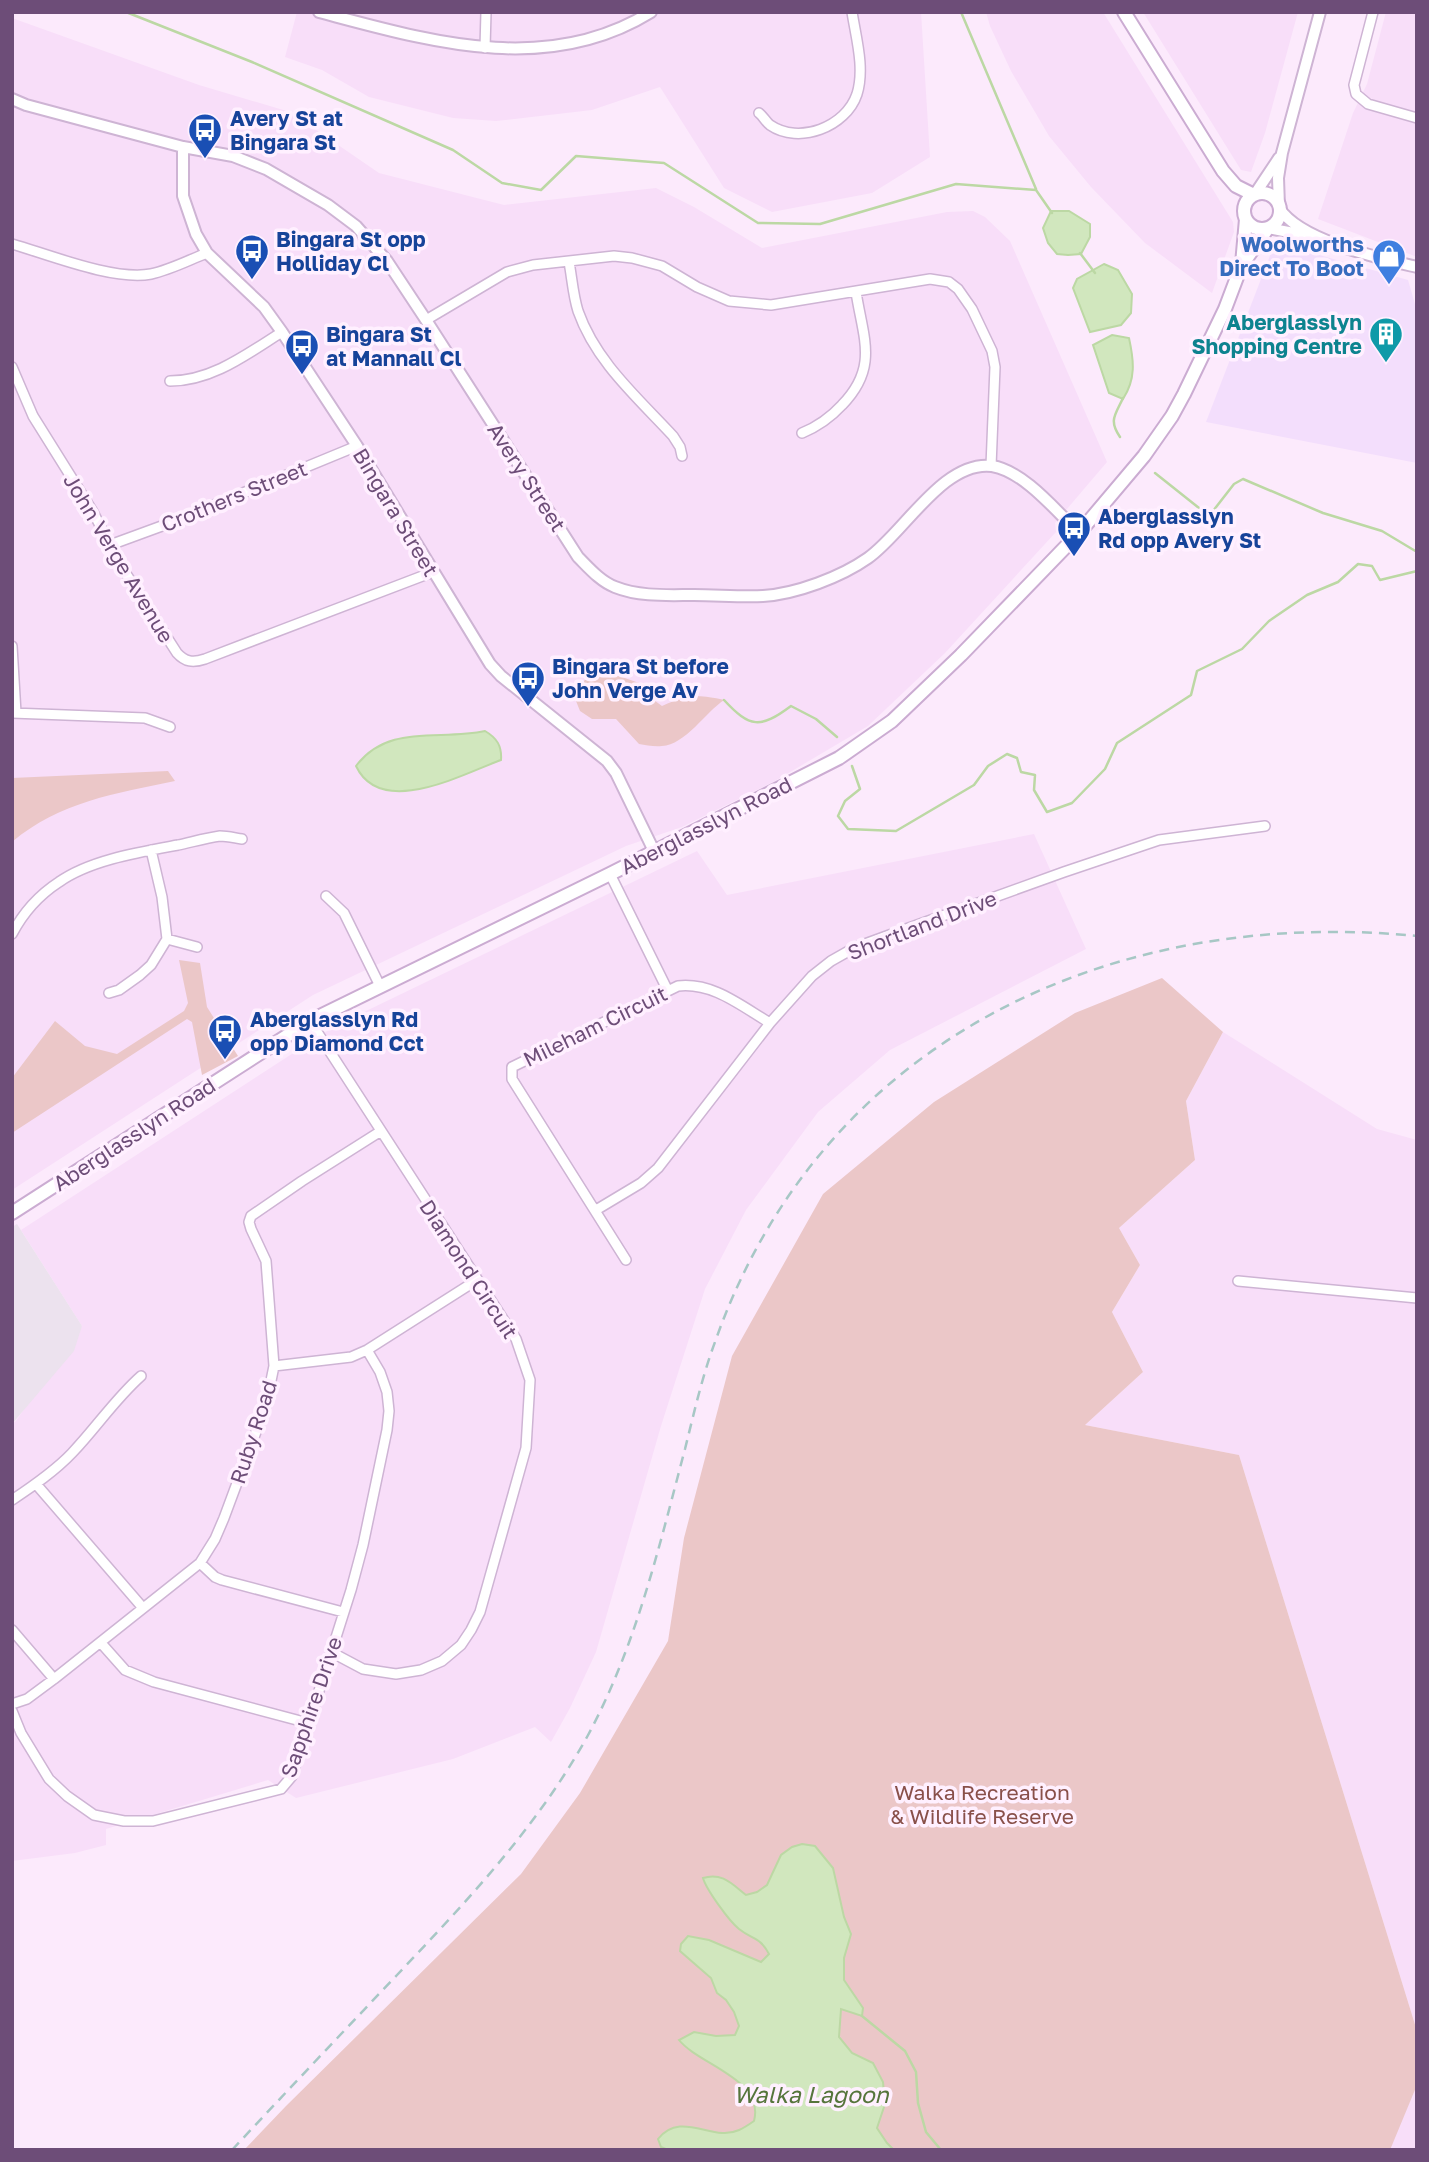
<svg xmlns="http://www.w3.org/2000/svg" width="1429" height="2162" font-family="'Golos Text',sans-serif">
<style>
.residential{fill:#f8def9}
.commercial{fill:#f3defc}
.industrial{fill:#ece2ee}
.green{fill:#ebc7c8}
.water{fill:#d1e7be;stroke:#bcd8a4;stroke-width:2}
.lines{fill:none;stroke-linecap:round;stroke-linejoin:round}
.stream{stroke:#bcd8a4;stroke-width:2.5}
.minor-casing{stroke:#ceb4d4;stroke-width:12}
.tertiary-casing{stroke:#ceb4d4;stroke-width:14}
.secondary-casing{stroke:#cbacd2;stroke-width:16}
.minor{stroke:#fff;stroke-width:9}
.tertiary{stroke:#fff;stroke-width:10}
.secondary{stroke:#fff;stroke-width:12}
.rail{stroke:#a7c7c5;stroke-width:2.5;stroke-dasharray:10 7;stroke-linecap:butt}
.labels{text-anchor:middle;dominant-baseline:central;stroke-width:7;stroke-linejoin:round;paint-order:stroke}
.transit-label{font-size:21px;font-weight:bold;fill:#164399;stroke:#fff0ff;text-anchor:start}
.shop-label{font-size:21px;font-weight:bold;fill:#366cbe;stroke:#fff0ff;text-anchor:end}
.culture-label{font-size:21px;font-weight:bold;fill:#0d838f;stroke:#fff0ff;text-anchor:end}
.street-label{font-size:21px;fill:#6d4d78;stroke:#fff0ff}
.park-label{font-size:21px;fill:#89504a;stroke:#fff0ff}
.water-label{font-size:23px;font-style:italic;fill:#56753c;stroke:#fff0ff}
</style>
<rect width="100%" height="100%" fill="#fceafc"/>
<path class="residential" d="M297,12H921L930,157L872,193L772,212L724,188L660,87L592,110L496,121L453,118L369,97L322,70L285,57Z
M986,12H1103L1233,222L1234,232L1212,293L1145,243L1091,187L1049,136L1011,71L990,26Z
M1143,12H1298L1265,133L1251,172L1241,170Z
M1386,12H1417V257L1318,219L1353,113L1367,84Z
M12,18L199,85L290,112L379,173L504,205L656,188L694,207L762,248L947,212L973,211L985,217L1010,241L1107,462L1055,523L1056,532L945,653L868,726L775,781L682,827L626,846L313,995L12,1190Z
M1034,834L1086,949L890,1050L818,1112L746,1210L705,1289L661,1426L596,1652L570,1708L551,1742L535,1727L453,1759L296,1798L268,1780L106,1829V1845L75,1853L12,1861V1424L16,1421L82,1326L21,1230L335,1026L697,851L727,895Z
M1223,1032L1377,1129L1417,1140V2031L1239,1455L1085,1425L1143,1372L1112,1312L1140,1265L1119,1228L1195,1160L1186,1101Z
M1417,2085V2150H1389Z"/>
<path class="commercial" d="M1287,246L1408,280L1417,311V463L1206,422L1271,253Z"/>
<path class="industrial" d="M17,1224L82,1326L74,1351L12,1424V1227Z"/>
<path class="green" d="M592,676H619L642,684L647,695L662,706C688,695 696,694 724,700C706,712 685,745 662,746C654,747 646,745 639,744L616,719H592L580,711L574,696L577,685Z
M168,771L175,781C117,793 59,802 12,842V778Z
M179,960L200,963L207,1007L238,1056L202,1075L192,1022L187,1019L12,1133V1078L55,1021L85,1046L117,1054L184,1011L188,1003Z
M1162,978L1223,1032L1186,1101L1195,1160L1119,1228L1140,1265L1112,1312L1143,1372L1085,1425L1239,1455L1417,2031V2085L1390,2150H244L286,2106L521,1874L580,1793L668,1641L684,1538L732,1356L823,1194L934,1102L1075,1013Z"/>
<path class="water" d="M1051,211H1069L1090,224V237L1081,254L1068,255L1057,254L1048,243L1043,228Z
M1104,264L1118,270L1132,294L1131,313L1121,325L1090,332L1073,288L1077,279Z
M1112,335L1129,338C1134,361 1136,379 1123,399L1109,393L1093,345Z
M485,731C497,738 502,746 501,760C463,774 381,819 356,766C388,723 439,741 485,731Z
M802,1844L815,1846L833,1868L844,1917L851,1934L844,1958V1980L863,2008L862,2016L841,2009L839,2037L852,2053L873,2063L883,2082L885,2104L877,2128L887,2143L894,2150H668L661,2147L658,2139C676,2116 699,2131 722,2133C735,2134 744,2128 754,2121C765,2079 699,2065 679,2040L694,2032L716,2036L735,2035L739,2026L734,2012L726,2000L717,1993L711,1978L680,1951L681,1944L688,1936L709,1940L761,1962L769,1954C760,1937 753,1940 739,1929C729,1921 706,1889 703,1878C722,1872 732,1884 746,1895L757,1892L767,1885L781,1855L792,1847Z"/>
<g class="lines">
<path class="stream" d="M126,12L252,62L453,150L502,183L541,190L576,156L664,163L758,223L820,224L956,184L1036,190L1052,213
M961,12L1036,189
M1080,253L1095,273
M1120,437C1108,420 1116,414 1123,398
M1155,473L1199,508L1213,511L1234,484L1243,479L1323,513L1382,531L1417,552
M724,700C750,728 760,729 791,706L816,719L837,737
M852,766L860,789L845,801L838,816L848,829L896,831L974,785L988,766L1007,754L1017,758L1021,772L1035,775L1034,790L1047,812L1072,803L1105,769L1117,743L1191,695L1197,671L1242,649L1269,621L1307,595L1338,582L1358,564L1372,566L1380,580L1417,571
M862,2016L905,2051L916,2072L918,2103L926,2132L941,2150"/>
<g class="minor-casing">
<path id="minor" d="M1373,12L1354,85L1356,94L1368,104L1417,118
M485,48L486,12
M759,113C763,116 766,122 770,125C799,145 846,127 857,94C865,68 856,38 852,12
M12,244C50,255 114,281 151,274C170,270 189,260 207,253
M569,262C572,278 573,295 578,311C596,362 637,397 673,436L680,447L682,456
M426,320L507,272L533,265L614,256L632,258L662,266L697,287L729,301L771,305L930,279L949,282L958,289L972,309L992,351L995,367L991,466
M12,367L33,416L93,512L121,566L177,653C185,662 193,663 205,659L433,572
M170,381C212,381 247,354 282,332
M802,433C819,426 830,418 842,405C879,367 863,338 856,292
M110,545L170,523L357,446
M12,646L16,713
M12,713L145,718L170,727
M610,874L668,991
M326,896L344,913L380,986
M12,934C23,913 39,895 59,882C90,860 140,852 178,845C192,842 206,838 220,836C227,836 235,838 242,839
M167,939L197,947
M109,993L119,990L140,975L151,965L167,939L162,897L151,850
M310,1021L516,1339L530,1380L526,1448L480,1612L471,1630L461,1645L442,1661L421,1670L396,1674L363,1669L331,1652
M596,1210L641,1183L658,1168L770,1023L812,976L831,961L854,948L884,937L1064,872L1159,840L1265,826
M626,1260L512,1079V1067L678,986C713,982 741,1006 770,1023
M1238,1281L1417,1298
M274,1366L351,1357L367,1350L477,1280
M36,1484L143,1608
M12,1500C33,1486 55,1471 72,1453C96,1428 115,1399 141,1376
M200,1563L215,1577L222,1580L343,1612
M12,1630L54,1679
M101,1643L125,1670L154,1682L308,1723
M12,1704L27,1699L54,1679L200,1563L215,1539L224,1518L266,1405L274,1366L266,1261L251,1229L249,1222L251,1216L302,1181L381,1131
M12,1711L21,1733L49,1779L67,1796L94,1815L124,1821H153L281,1789L292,1776L351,1590L363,1545L387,1430L389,1411L387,1392L380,1372L367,1350"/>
</g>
<g class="tertiary-casing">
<path id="tertiary" d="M319,12C429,41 546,77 651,12
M12,99L26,105L183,147L233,156L266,169L328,205L356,226L387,261L426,320L578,557C589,568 600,581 615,587C640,597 668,595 694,595C717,595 740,597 763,596C796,594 841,577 868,558C904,533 943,460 992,466C1024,471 1057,512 1079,533
M183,147V196L196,234L207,253L264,307L282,332L357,446L490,664L501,676L607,761L616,773L654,851
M1255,194L1279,158
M1279,206L1278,178L1282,153L1320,12
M1279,208C1300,241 1379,258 1417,267
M1268,228L1309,236"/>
</g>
<g class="secondary-casing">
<path id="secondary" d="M1124,12L1223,171L1236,186L1254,195
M1244 211a18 18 0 1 1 36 0a18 18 0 1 1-36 0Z
M1244,262L1268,228
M12,1213L310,1021L610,874L839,758L892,721L961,655L1079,533L1144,456L1172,416L1184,394L1225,309L1242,264L1246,219"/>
</g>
<use href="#minor" class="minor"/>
<use href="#tertiary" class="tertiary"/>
<use href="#secondary" class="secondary"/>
<path class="rail" d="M232,2150C287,2091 342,2033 397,1975C467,1901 537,1827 587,1737C636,1647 659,1547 685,1449C694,1413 702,1377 715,1342C821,1040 1110,906 1417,936"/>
</g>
<defs>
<g id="bus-pin" transform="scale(1.75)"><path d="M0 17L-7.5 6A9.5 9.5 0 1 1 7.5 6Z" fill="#1a4fb4" stroke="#fff0ff"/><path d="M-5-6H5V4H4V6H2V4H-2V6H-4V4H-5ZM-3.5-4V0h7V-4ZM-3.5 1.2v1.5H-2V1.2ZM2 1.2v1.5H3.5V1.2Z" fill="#fff"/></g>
<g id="shop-pin" transform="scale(1.75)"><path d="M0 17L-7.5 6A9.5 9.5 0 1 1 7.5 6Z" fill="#3f7fe0" stroke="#fff0ff"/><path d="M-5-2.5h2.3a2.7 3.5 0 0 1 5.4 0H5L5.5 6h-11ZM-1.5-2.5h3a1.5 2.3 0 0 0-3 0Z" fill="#fff"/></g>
<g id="building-pin" transform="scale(1.75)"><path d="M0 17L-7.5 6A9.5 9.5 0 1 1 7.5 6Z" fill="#0f9aa8" stroke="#fff0ff"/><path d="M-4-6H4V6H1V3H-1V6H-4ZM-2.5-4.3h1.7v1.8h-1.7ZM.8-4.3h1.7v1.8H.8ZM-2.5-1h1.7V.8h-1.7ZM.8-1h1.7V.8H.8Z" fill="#fff"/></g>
</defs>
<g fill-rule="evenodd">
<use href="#bus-pin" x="205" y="130"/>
<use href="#bus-pin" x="252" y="251"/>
<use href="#shop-pin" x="1389" y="256"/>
<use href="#building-pin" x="1386" y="334"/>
<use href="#bus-pin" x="302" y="346"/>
<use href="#bus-pin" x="1074" y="528"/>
<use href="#bus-pin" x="528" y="678"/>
<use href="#bus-pin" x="225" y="1031"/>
</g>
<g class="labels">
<g class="transit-label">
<text x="230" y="118">Avery St at<tspan x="230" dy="24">Bingara St</tspan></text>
<text x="276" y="239">Bingara St opp<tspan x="276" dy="24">Holliday Cl</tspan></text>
<text x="326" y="334">Bingara St<tspan x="326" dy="24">at Mannall Cl</tspan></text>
<text x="1098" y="516">Aberglasslyn<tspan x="1098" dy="24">Rd opp Avery St</tspan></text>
<text x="552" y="666">Bingara St before<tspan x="552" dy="24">John Verge Av</tspan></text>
<text x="250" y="1019">Aberglasslyn Rd<tspan x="250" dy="24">opp Diamond Cct</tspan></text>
</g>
<g class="shop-label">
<text x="1364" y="244">Woolworths<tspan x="1364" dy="24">Direct To Boot</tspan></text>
</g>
<g class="culture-label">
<text x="1362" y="322">Aberglasslyn<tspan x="1362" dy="24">Shopping Centre</tspan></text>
</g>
<g class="street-label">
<text transform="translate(527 477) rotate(57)">Avery Street</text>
<text transform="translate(234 496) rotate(-22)">Crothers Street</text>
<text transform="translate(396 512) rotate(59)">Bingara Street</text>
<text transform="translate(119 558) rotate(59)">John Verge Avenue</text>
<text transform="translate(706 825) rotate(-27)">Aberglasslyn Road</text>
<text transform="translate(922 925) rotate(-21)">Shortland Drive</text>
<text transform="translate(595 1026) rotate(-26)">Mileham Circuit</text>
<text transform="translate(134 1134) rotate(-33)">Aberglasslyn Road</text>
<text transform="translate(469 1269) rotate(57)">Diamond Circuit</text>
<text transform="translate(253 1432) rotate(-72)">Ruby Road</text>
<text transform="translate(311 1707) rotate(-71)">Sapphire Drive</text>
</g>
<g class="park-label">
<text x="982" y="1792">Walka Recreation<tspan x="982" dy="24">&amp; Wildlife Reserve</tspan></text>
</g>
<g class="water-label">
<text x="811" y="2094">Walka Lagoon</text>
</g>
</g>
<rect width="1429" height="2162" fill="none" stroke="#6d4d78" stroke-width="28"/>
</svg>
